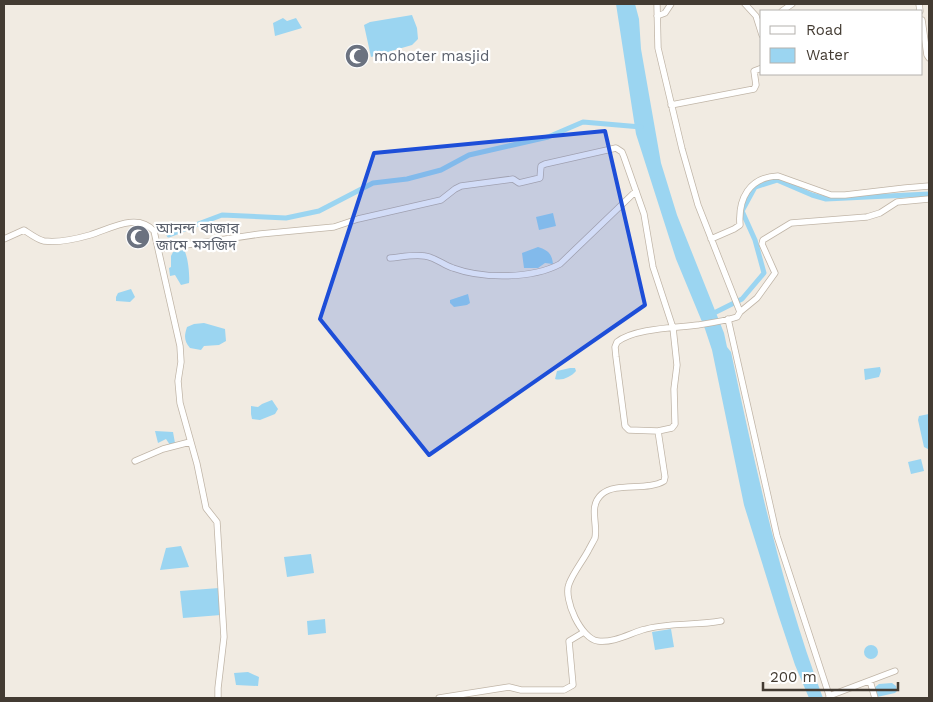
<svg xmlns="http://www.w3.org/2000/svg" width="933" height="702" font-family="'Work Sans','Noto Sans Bengali',sans-serif">
<style>
.water{fill:#9bd5f1}
.lines{fill:none;stroke-linecap:round;stroke-linejoin:round}
.canal{stroke:#9bd5f1;stroke-width:5}
.street-casing{stroke:#c0b5a7;stroke-width:7}
.street{stroke:#fff;stroke-width:5.5}
.marked{fill:#1d4ed8;fill-opacity:0.2;stroke:#1d4ed8;stroke-width:4;stroke-linejoin:round}
.labels{text-anchor:middle;dominant-baseline:central;stroke-width:4.5;stroke-linejoin:round;paint-order:stroke}
.worship-label{font-size:15px;fill:#5b616d;stroke:#fff;text-anchor:start}
</style>
<rect width="100%" height="100%" fill="#f1ebe2"/>
<path class="water" d="M616,4H635L639,19L641,49L661,163L677,215L724,333L727,347L731,352C756,469 781,587 823,698H809L795,665L778,614L744,505L712,350L705,329L676,259L636,134Z
M412,15L417,28L418,39L412,45L371,57L364,25L370,22Z
M283,18L287,21L296,18L302,28L275,36L273,23Z
M553,213L556,226L539,230L536,217Z
M538,247C547,250 552,253 553,264L545,263L538,268H524L522,253Z
M184,250C188,256 190,276 189,283L181,285L175,275L170,276L169,268L171,267V256L173,252Z
M131,289L135,297L130,302L116,301V297L118,293Z
M468,294L470,303L467,305L454,307L450,303V300Z
M204,323L225,329L226,341L219,345L204,346L201,350L190,348C184,341 184,336 187,327L194,324Z
M880,367L881,371L879,377L865,380L864,369Z
M570,368H575L576,371C571,377 562,381 555,379L557,371Z
M272,400L278,409L275,414L260,420L252,419L251,414V406L258,407L262,404Z
M929,414V449H928L924,447L918,420L919,416Z
M155,431L173,432L175,443L170,445L166,439L158,443Z
M921,459L924,471L911,474L908,462Z
M181,546L189,567L160,570L166,548Z
M311,554L314,573L287,577L284,557Z
M219,588L221,615L183,618L180,591Z
M325,619L326,633L308,635L307,621Z
M671,629L674,647L655,650L652,632Z
M864 652a7 7 0 1 1 14 0a7 7 0 1 1-14 0Z
M248,672L259,677L258,686L236,685L234,673Z
M892,683L896,686L897,691L895,693L877,697L874,688L879,684Z"/>
<g class="lines">
<path class="canal" d="M169,235L222,215L286,218L319,211L373,183L407,179L441,170L469,155L548,137L583,122L641,127
M710,315L742,299L764,273L755,240L742,211L755,187L777,180L812,195L826,199L929,194"/>
<g class="street-casing">
<path id="street" d="M657,4L658,48L682,149L698,205L740,312
M745,4L756,16L762,35
M919,4L920,11
M782,11L792,4
M657,16L665,13L671,4
M922,20L927,55L929,58
M671,105L754,89L756,85L754,71L762,68
M4,239L24,230C30,234 38,240 44,241C60,243 76,239 90,235C110,229 137,212 154,231L180,346L181,362L178,381L180,403L197,464L206,508L217,522L224,637L218,688V698
M711,239L734,229L740,225C738,199 749,177 778,176L831,195H845L905,188L929,186
M159,249L260,234L334,227L358,219L441,200L455,189L461,186L513,179L519,183L540,178L541,166L545,164L616,148L622,152L624,157L644,214L653,267L673,328L677,365L674,389L675,424L672,428L658,431L629,430L625,426L616,357L615,347L617,342C635,328 676,328 698,325C711,323 725,321 737,317L740,312L757,298L775,273L762,244L763,240L791,223L867,217L880,213L897,202L929,199
M390,258C401,257 415,254 425,256C437,258 443,265 453,268C483,279 532,279 560,264L636,191
M728,319L777,536L830,698
M658,431L665,477L664,481C648,491 616,482 602,494C588,506 598,523 595,538C593,542 590,547 588,551C582,562 573,573 569,584C563,599 581,639 598,641C613,643 629,634 642,630C668,622 695,626 721,621
M135,461L163,449L190,442
M870,681L875,698
M829,696L895,671
M439,698L509,687L521,690H564L573,685L569,641L584,632"/>
</g>
<use href="#street" class="street"/>
</g>
<path class="marked" d="M605,131L645,305L429,455L320,319L374,153Z"/>
<defs>
<g id="mosque-disc" transform="scale(1.25)"><circle r="9.5" fill="#6b7280" stroke="#fff"/><path d="M3.5-4.9A6 6 0 1 0 3.5 4.9A5 5 0 1 1 3.5-4.9Z" fill="#fff"/></g>
</defs>
<g fill-rule="evenodd">
<use href="#mosque-disc" x="357" y="56"/>
<use href="#mosque-disc" x="138" y="237"/>
</g>
<g class="labels">
<g class="worship-label">
<text x="374" y="56">mohoter masjid</text>
<text x="156" y="228">আনন্দ বাজার<tspan x="156" dy="17">জামে মসজিদ</tspan></text>
</g>
</g>
<rect width="933" height="702" fill="none" stroke="#433b32" stroke-width="10"/>
<rect x="760" y="10" width="162" height="65" fill="#ffffff" stroke="#b4b1ad"/>
<rect x="770" y="26" width="25" height="8" fill="#ffffff" stroke="#b4b1ad"/>
<text x="806" y="35" font-size="15" fill="#433b32">Road</text>
<rect x="770" y="48" width="25" height="15" fill="#9bd5f1" stroke="#b4b1ad"/>
<text x="806" y="60" font-size="15" fill="#433b32">Water</text>
<path d="M763 682v8h135v-8" fill="none" stroke="#433b32" stroke-width="2.5"/>
<text x="770" y="682" font-size="15" fill="#433b32" stroke="#ffffff" stroke-width="4" paint-order="stroke">200 m</text>
</svg>
